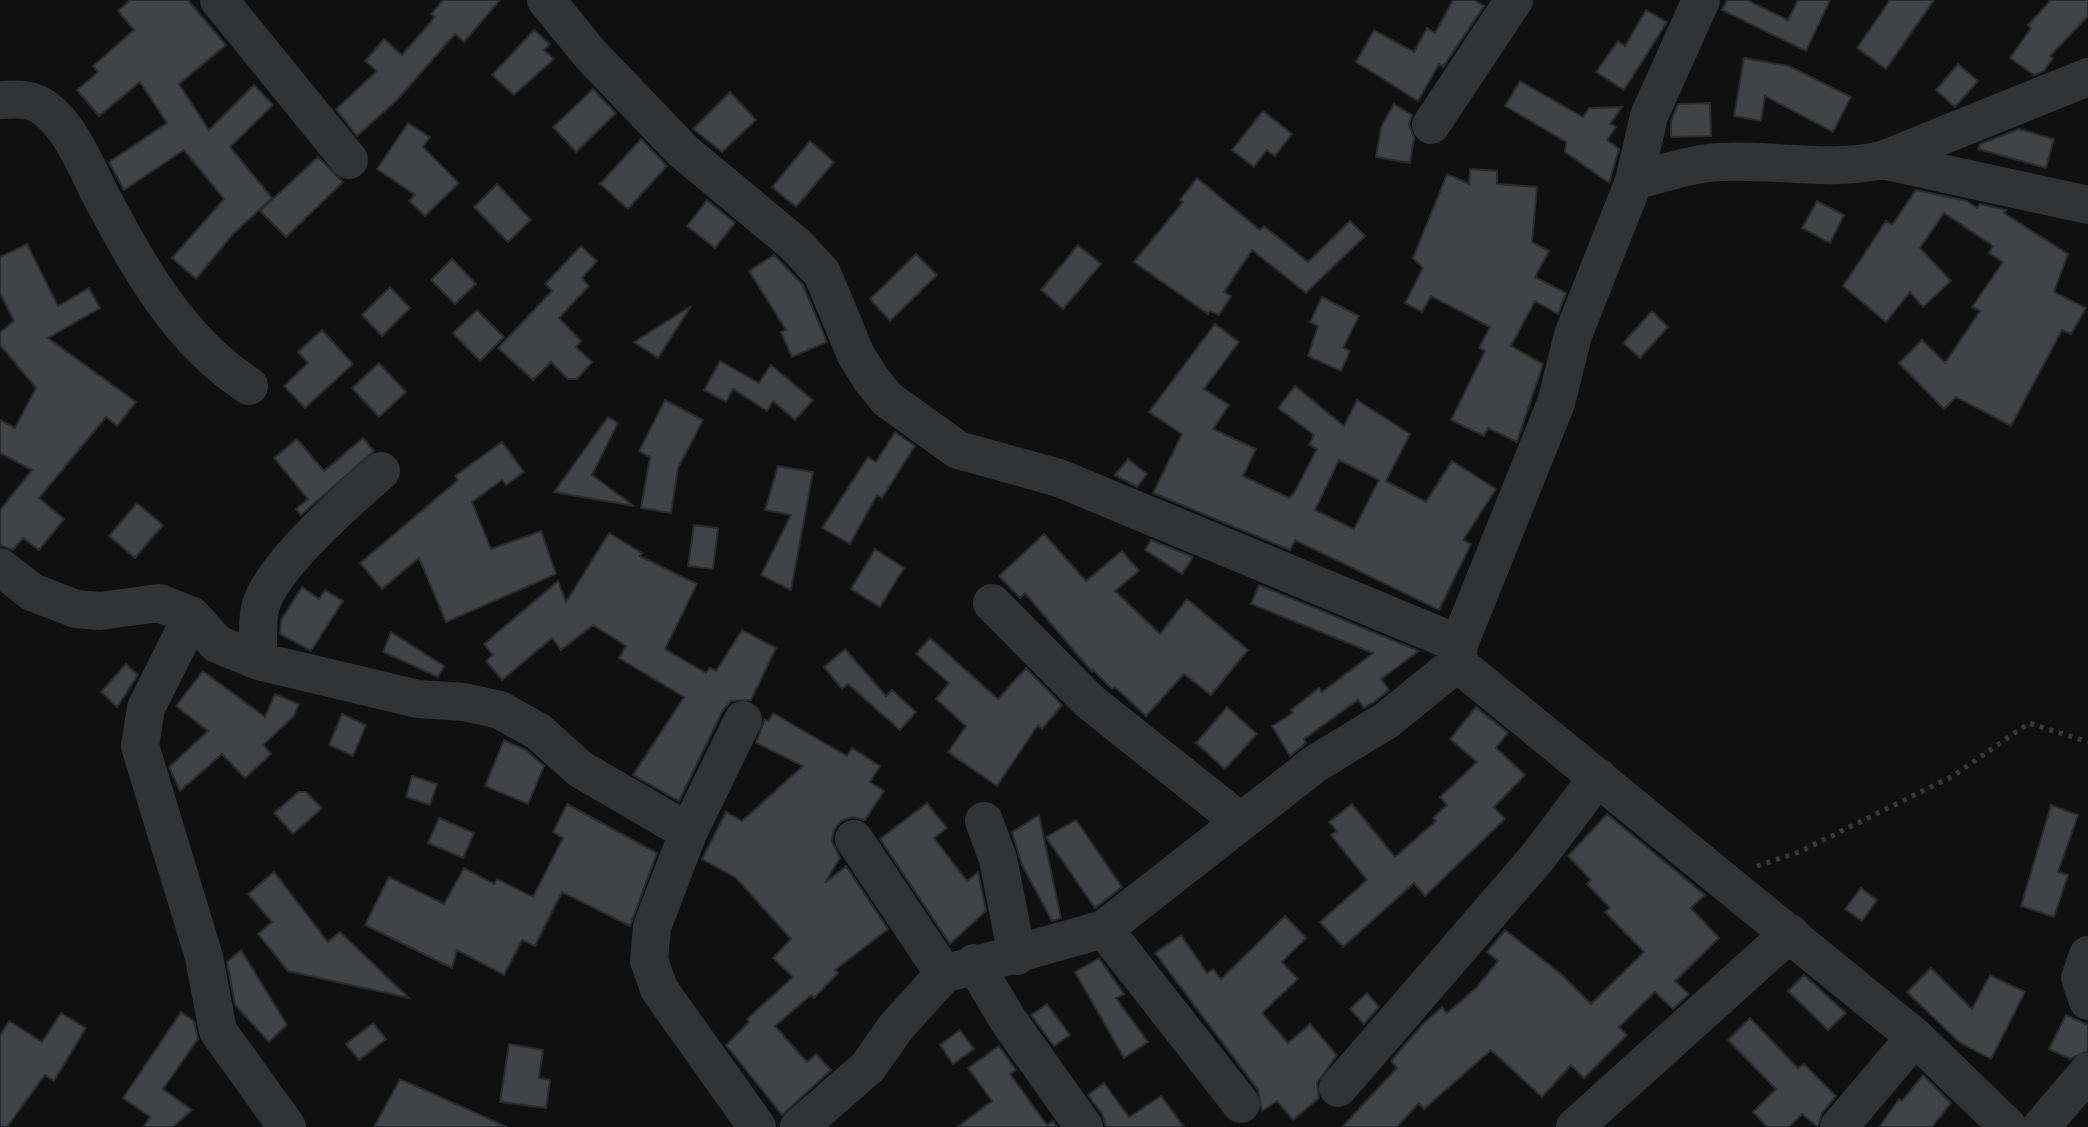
<svg xmlns="http://www.w3.org/2000/svg" width="2088" height="1127" font-family="Quicksand,sans-serif">
<style>
.building{fill:#424346;stroke:#2a2b2d;stroke-width:2;fill-rule:evenodd}
.lines{fill:none;stroke-linecap:round;stroke-linejoin:round}
.path{stroke:#373a3c;stroke-width:5;stroke-dasharray:4 6;stroke-linecap:butt}
.minor{stroke:#313335;stroke-width:38}
</style>
<rect width="100%" height="100%" fill="#101011"/>
<path class="building" d="M130,0H188L226,45L179,84L209,130L254,85L273,105L230,147L272,198L233,234L196,279L172,258L224,199L184,150L124,190L109,162L167,123L140,82L99,116L77,90L98,72L93,66L134,30L118,11Z
M443,0H500L464,42L455,34L397,100L357,136L336,109L377,71L365,61L384,39L402,55L435,17L431,14Z
M1453,0H1474L1484,6L1443,67L1439,64L1418,101L1356,62L1374,30L1414,52L1427,28L1435,33Z
M1727,0H1747L1788,20L1798,0H1830L1806,51L1722,10Z
M1890,0H1934L1886,69L1857,48Z
M2051,0H2088V16L2050,56L2053,58L2044,71L2034,75L2010,58L2031,28L2028,25Z
M1646,10L1667,22L1624,90L1596,72L1618,41L1625,46Z
M534,30L550,44L544,50L554,59L514,95L492,75Z
M1744,58L1789,66L1851,97L1833,132L1765,96L1761,121L1734,116Z
M1958,64L1978,81L1955,107L1936,90Z
M1520,81L1583,117L1589,108L1622,107L1610,124L1616,127L1607,140L1619,149L1609,183L1565,152L1566,142L1505,106Z
M593,89L616,113L576,152L553,127Z
M730,92L756,120L722,152L693,129Z
M1710,103L1711,136L1671,137V121L1678,104Z
M1394,104L1412,115L1409,124L1414,138L1410,163L1376,157L1381,127Z
M1263,111L1292,134L1275,156L1267,150L1254,167L1232,150Z
M408,123L430,137L423,147L459,183L425,216L409,201L415,195L377,169Z
M2019,129L2054,139L2046,168L1978,149L1980,144Z
M641,139L667,166L628,209L600,184Z
M810,141L834,162L796,207L772,187Z
M318,157L343,182L286,237L260,211Z
M1470,169L1497,171V184L1537,187L1532,242L1549,251L1535,277L1566,293L1558,314L1535,301L1511,346L1543,364L1517,442L1488,428L1484,436L1451,420L1485,351L1479,348L1490,327L1431,296L1422,312L1405,303L1423,268L1413,258L1447,174L1469,184Z
M1197,178L1260,230L1264,226L1308,262L1350,221L1365,236L1306,293L1252,250L1224,292L1231,296L1219,315L1210,311L1208,314L1134,262L1183,202L1180,200Z
M497,184L531,220L508,242L474,207Z
M1916,190L1967,201L1977,208L1980,204L2006,210L2004,213L2068,254L2054,292L2086,308L2071,334L2062,330L2011,426L1956,397L1944,409L1899,363L1922,340L1945,363L1980,311L1972,307L2003,262L1989,253L1993,246L1944,213L1920,248L1951,281L1923,307L1910,292L1886,322L1843,286L1886,221L1892,225Z
M707,200L735,223L715,248L687,226Z
M1817,201L1844,215L1830,243L1802,228Z
M27,244L58,306L89,288L100,308L48,338L136,402L117,426L106,417L39,498L64,519L39,550L23,538L13,550L0,545V510L32,470L0,453V420L15,428L36,388L0,345V332L14,321L0,293V257Z
M1078,245L1101,264L1063,309L1041,290Z
M581,246L597,261L582,278L589,286L559,318L581,341L576,347L592,362L577,379H568L551,362L533,380L498,348L552,291L545,284Z
M916,254L937,275L890,321L870,299Z
M774,255L803,285L827,342L792,357L781,332L786,330L749,271Z
M452,259L476,284L455,304L431,280Z
M390,287L410,308L382,336L362,315Z
M1322,297L1359,316L1343,348L1350,351L1341,371L1308,356L1318,326L1310,322Z
M691,306L658,358L634,342Z
M477,310L504,337L480,361L453,333Z
M1652,311L1668,327L1640,358L1623,343Z
M1215,324L1239,342L1204,389L1229,405L1213,429L1256,449L1243,476L1289,498L1294,493L1317,449L1309,445L1314,435L1278,408L1295,386L1344,426L1357,400L1410,434L1386,481L1426,502L1452,461L1496,489L1463,540L1471,544L1439,610L1295,540L1290,550L1153,493L1182,434L1149,412ZM1339,460L1379,480L1354,529L1315,510Z
M322,330L353,364L305,408L284,386L308,363L298,352Z
M720,361L759,383L771,365L813,400L795,420L773,401L767,411L733,389L726,402L704,390Z
M379,363L406,392L379,417L352,388Z
M665,400L703,420L678,468L671,513L641,508L650,457L639,451Z
M608,417L618,423L592,475L634,506L554,492Z
M895,432L915,446L882,498L877,495L850,544L822,528L868,457L876,462Z
M363,438L374,451L301,515L296,509L308,499L274,458L297,439L324,471Z
M502,442L524,472L506,485L502,480L472,502L491,549L541,531L556,574L446,622L419,558L382,589L360,563L458,480L455,476Z
M1128,459L1147,474L1137,487L1115,475Z
M778,466L813,472L791,590L761,575L791,515L765,510Z
M137,503L163,525L135,558L109,536Z
M694,525L718,528L713,569L688,566Z
M609,533L642,553L640,556L697,584L665,649L706,673L710,668L716,671L742,630L776,648L751,700L731,701L723,710L679,801L633,775L684,697L619,658L626,646L593,625L561,650L552,638L502,680L486,661L493,655L484,644L558,581L566,602Z
M1044,534L1086,581L1122,551L1139,571L1115,591L1160,634L1187,599L1248,650L1211,695L1184,674L1146,716L1115,687L1112,689L1093,670L1092,672L1025,593L1020,598L999,576Z
M1151,540L1193,557L1182,574L1145,550Z
M875,549L904,568L880,607L851,589Z
M1259,585L1419,651L1381,679L1389,690L1374,702L1364,708L1358,700L1304,739L1306,743L1290,756L1272,726L1293,713L1291,710L1319,688L1322,692L1373,653L1251,604Z
M302,587L319,599L325,590L343,601L311,651L280,634L281,620Z
M391,632L444,666L438,677L383,652Z
M930,638L998,699L1026,668L1062,705L1042,729L1038,725L997,786L948,752L966,726L936,699L949,683L916,654Z
M845,649L886,696L892,690L916,712L900,730L848,684L842,689L824,667Z
M126,664L138,675L117,707L101,692Z
M203,671L265,717L275,694L299,704L294,716L263,745L271,754L245,778L222,754L180,791L169,767L208,731L176,706Z
M1227,707L1257,734L1225,769L1196,743Z
M1476,707L1508,733L1496,748L1525,775L1494,807L1505,819L1425,896L1414,883L1343,947L1320,922L1367,880L1331,835L1337,831L1329,822L1352,804L1395,857L1436,821L1433,818L1447,805L1440,797L1477,762L1450,739Z
M773,713L847,756L852,748L880,766L870,782L884,791L865,820L852,817L841,821L834,830L832,841L840,858L825,883L846,866L888,929L835,970L838,973L814,998L811,995L775,1026L807,1062L816,1054L831,1070L782,1115L726,1045L749,1022L747,1019L793,977L773,958L791,939L736,878L702,859L726,812L742,821L803,766L756,743L765,719L768,721Z
M342,714L366,725L353,756L329,745Z
M504,740L526,750L544,766L528,804L485,786Z
M412,776L437,784L430,805L406,797Z
M298,792H306L322,808L293,834L274,813Z
M927,803L947,828L934,838L967,881L978,872L986,911L950,944L880,839Z
M567,804L657,853L630,926L562,892L535,946L522,940L504,975L457,950L452,968L365,925L389,877L444,904L464,868L494,884L497,879L533,897L563,838L553,832Z
M2051,805L2078,815L2058,872L2068,875L2054,917L2021,906Z
M1607,814L1705,895L1691,908L1719,938L1675,981L1689,994L1673,1009L1655,992L1619,1027L1627,1035L1584,1078L1571,1065L1542,1097L1491,1050L1424,1109L1419,1103L1397,1127H1342L1397,1068L1391,1061L1422,1025L1442,1007L1447,1013L1477,987L1498,961L1487,952L1505,930L1560,973L1591,1004L1644,952L1605,912L1610,908L1587,884L1591,880L1568,856Z
M1039,815L1061,918L1052,921L1022,865L1012,832Z
M439,818L474,833L463,858L428,843Z
M1076,820L1122,887L1095,908L1046,837Z
M274,872L328,942L340,932L409,998L288,971L258,934L272,922L248,894Z
M1861,888L1877,900L1862,921L1845,909Z
M1285,916L1306,938L1282,962L1298,979L1262,1013L1288,1043L1310,1024L1337,1055L1317,1083L1319,1098L1293,1120L1277,1101L1262,1111L1258,1090L1155,953L1181,935L1207,973L1213,969L1221,979Z
M241,950L287,1025L269,1042L235,1005L227,962Z
M1099,958L1124,994L1116,998L1148,1042L1124,1058L1075,972Z
M1931,968L1972,1009L1990,975L2025,992L1991,1059L1960,1043L1907,992Z
M1804,975L1846,1013L1828,1030L1788,991Z
M1367,993L1379,1007L1364,1024L1350,1009Z
M1047,1004L1070,1035L1054,1046L1031,1015Z
M181,1012L194,1021L198,1039L163,1089L192,1110L173,1127H143L150,1117L123,1098Z
M61,1013L86,1028L54,1081L45,1075L7,1127H0V1036L9,1021L42,1042Z
M2066,1015L2088,1025V1051L2070,1059L2049,1049Z
M1750,1018L1798,1068L1804,1064L1836,1096L1822,1113L1818,1127L1802,1114L1789,1127H1767L1753,1112L1776,1089L1728,1040Z
M373,1023L386,1039L359,1060L346,1044Z
M960,1030L974,1049L953,1064L940,1045Z
M509,1044L543,1050L539,1078L550,1080L546,1108L500,1102Z
M999,1046L1016,1070L1010,1074L1047,1125L1053,1121L1057,1127H957L992,1101L968,1068Z
M1923,1075L1951,1103L1932,1127H1879L1899,1099L1902,1101Z
M400,1079L507,1127H374Z
M1104,1083L1129,1117L1161,1096L1184,1127H1106L1102,1114L1088,1095Z"/>
<g class="lines">
<path class="path" d="M1757,866L1799,852L1953,776L2029,723L2088,742"/>
<path class="minor" d="M219,0L349,160
M546,0L591,55L683,151L795,244L822,273L856,355L871,379L887,399L958,450L1059,478L1459,644
M0,100C17,99 32,98 46,109C72,129 87,169 101,196C140,269 179,340 249,386
M1431,125L1514,0
M1882,160L2088,205
M1634,181C1662,174 1692,163 1720,162C1775,159 1829,172 1882,160L2088,77
M0,567L32,592L76,609L100,611L159,603L192,616L217,644L258,661L418,699L464,702L500,710L539,732L580,769L678,826L688,833L652,927L649,960L659,989L757,1127
M992,603L1089,701L1241,822
M192,616L146,708L140,746L204,957L218,1031L287,1127
M258,661C259,644 256,621 261,605C273,565 349,499 381,471
M1457,663L1915,1037L2008,1127
M984,821L998,859L1017,956
M688,833L743,720
M854,839L944,974
M1104,929L1241,1104
M2088,955L2080,978L2088,1001
M974,963L1008,1020L1084,1127
M1338,1088L1537,858L1598,777
M799,1127L868,1067L896,1027L944,974L1104,929L1315,764L1387,720L1457,663L1459,644L1556,403L1573,335L1634,181L1649,116L1701,0
M1575,1127L1790,933
M1839,1127L1915,1037
M2041,1127L2088,1072"/>
</g>
</svg>
